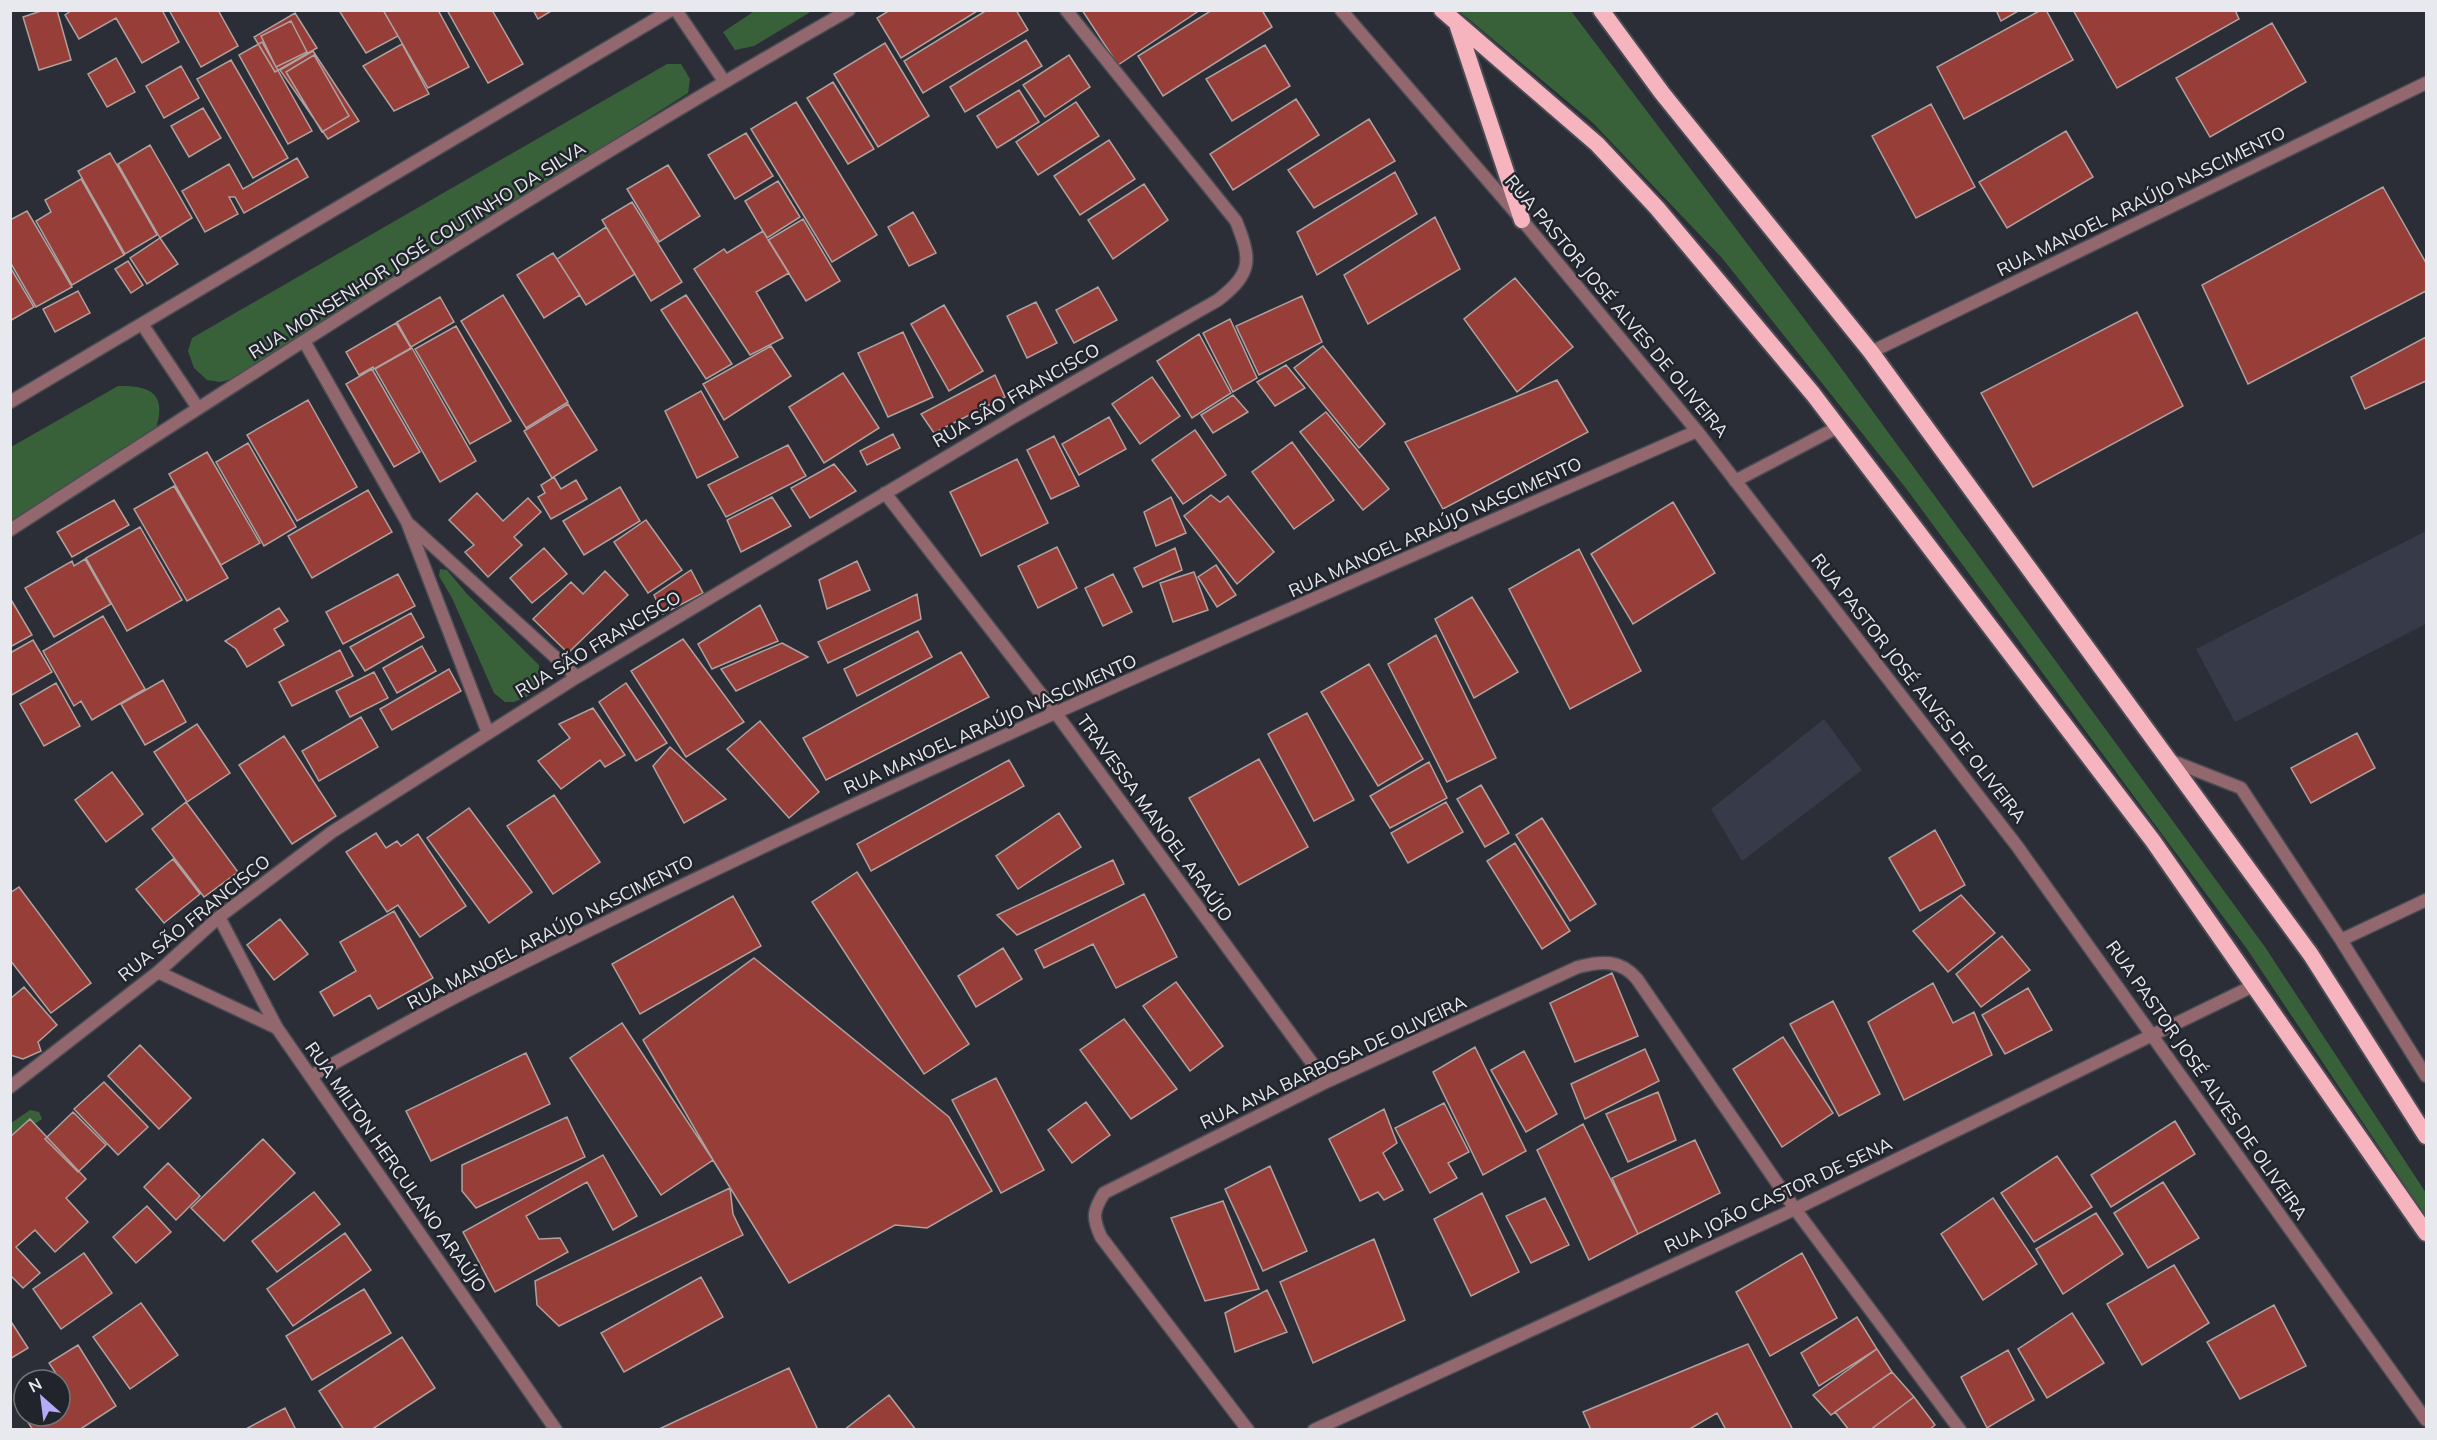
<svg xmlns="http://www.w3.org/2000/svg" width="2437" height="1440" font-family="Mulish,sans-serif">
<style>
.built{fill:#373a48}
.green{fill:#386139}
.building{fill:#983e39;stroke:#aea19f;stroke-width:1.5}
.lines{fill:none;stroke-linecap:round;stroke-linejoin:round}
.minor-casing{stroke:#4a4c54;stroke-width:15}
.trunk-casing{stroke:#4a4c54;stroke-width:20}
.minor{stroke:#92686e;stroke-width:12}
.trunk{stroke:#f6b4bf;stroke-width:16}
.labels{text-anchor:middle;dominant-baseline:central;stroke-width:5;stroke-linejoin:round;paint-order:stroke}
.street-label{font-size:18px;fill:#e7e9ef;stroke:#22242c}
</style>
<rect width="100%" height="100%" fill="#2c2e37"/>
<path class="built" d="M2426,531V624L2235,722L2196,649Z
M1824,719L1862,770L1742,861L1711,809Z"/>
<path class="green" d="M756,10H812V11L754,46L735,50L723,32Z
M1459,11H1571L1833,357L2265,947L2426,1193V1217L2247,949L1905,487L1722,258L1592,122Z
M667,64H681L690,79L688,93L240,377L220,382L207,380L194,368L188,351L192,338Z
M118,386C154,385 168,396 154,434L11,522V447Z
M440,569L447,570L467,594L539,665V678L531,695L514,702H505L494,693L452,598L439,576Z
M30,1110L39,1112L42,1119L11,1140V1123Z"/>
<path class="building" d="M44,10H57L71,60L39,70L23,17Z
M72,10H162L179,42L142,63L116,18L79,39L65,15Z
M169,10H218L238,46L201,67Z
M343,10H383L398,36L366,53L340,12Z
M383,10H438L469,67L428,88Z
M447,10H492L523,64L488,83Z
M533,10H553L538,19Z
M890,10H979L901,58L877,18Z
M987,10H1016L1028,30L923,93L904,61Z
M1082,10H1200L1118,65Z
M1212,10H1262L1272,27L1163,96L1138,56Z
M1996,10H2020L2001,21Z
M2041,10H2046L2073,60L1964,119L1937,67Z
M2073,10H2235L2239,19L2117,88Z
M295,13L317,48L275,72L254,37Z
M291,21L307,52L276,67L261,36Z
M2272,23L2306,82L2210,137L2176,78Z
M1026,40L1042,66L965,112L950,87Z
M262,42L312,131L288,144L239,55Z
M885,43L929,116L878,147L834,74Z
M402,44L429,94L394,111L363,66Z
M1265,45L1290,86L1232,121L1206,79Z
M313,51L359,121L328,139L280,70Z
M314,55L349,116L322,132L286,72Z
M1069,55L1090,87L1045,117L1023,85Z
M116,58L135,92L107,107L88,74Z
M231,60L288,158L253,178L197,79Z
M181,66L199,98L164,118L146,86Z
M833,82L874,149L848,164L807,98Z
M1019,90L1039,122L997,148L977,116Z
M1296,99L1319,135L1233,190L1210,154Z
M796,102L877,235L832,262L751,129Z
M1076,102L1099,136L1038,175L1016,142Z
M1931,104L1975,187L1916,218L1872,136Z
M203,108L221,138L189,157L171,126Z
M1369,119L1395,161L1314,208L1288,170Z
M2066,131L2093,177L2007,228L1979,182Z
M746,133L773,176L735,199L708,155Z
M1109,140L1135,179L1080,215L1054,176Z
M150,145L192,218L160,238L118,164Z
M110,153L157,235L125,254L78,171Z
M297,158L308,177L244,213L235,197H229L238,214L205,232L182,191L229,164L243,189Z
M668,165L700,216L659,242L627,189Z
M1395,172L1417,214L1317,275L1297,232Z
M81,179L124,255L72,285L36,221L51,212L45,200Z
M778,181L800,217L767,238L745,201Z
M1144,184L1168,220L1113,259L1088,220Z
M2383,187L2426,263V291L2248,384L2202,285Z
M632,202L682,282L651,301L602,220Z
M27,211L72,287L36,307L10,262V220Z
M913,212L936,253L909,266L888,227Z
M1435,217L1460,269L1368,324L1344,275Z
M803,219L840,281L806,301L768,240Z
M606,227L635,274L586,305L557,259Z
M763,231L789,273L756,292L783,338L750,355L694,269L724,249L727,253Z
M160,238L178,264L147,284L130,258Z
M553,253L580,295L544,318L517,275Z
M128,261L143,285L131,293L115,269Z
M10,267L34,307L10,321Z
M1515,278L1573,347L1517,392L1464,319Z
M1098,287L1117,320L1074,343L1056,310Z
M78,291L90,313L55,332L43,309Z
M503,295L568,402L526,428L461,321Z
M686,295L732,364L706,379L661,310Z
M1302,296L1322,342L1259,375L1236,326Z
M440,297L454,322L411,347L397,322Z
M1036,302L1057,343L1027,358L1007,316Z
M944,305L983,371L949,391L911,324Z
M2137,312L2183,406L2033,487L1981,393Z
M1230,319L1257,378L1233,392L1203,333Z
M396,323L411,348L374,369L373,367L359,375L346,352Z
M456,326L511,421L470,444L415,349Z
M903,332L933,397L888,417L858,353Z
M1199,334L1231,393L1192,418L1157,361Z
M2426,337V381L2365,409L2351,377Z
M771,346L791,376L724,420L703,384Z
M1323,346L1385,424L1359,448L1294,368Z
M412,348L476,461L440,482L375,369Z
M1286,365L1305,388L1275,406L1257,382Z
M372,369L420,452L394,467L346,384Z
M843,373L879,428L824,463L789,407Z
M995,375L1005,397L934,433L921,414Z
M1152,377L1180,416L1140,444L1112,404Z
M1557,380L1588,432L1443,509L1405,442Z
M701,391L738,457L697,478L665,411Z
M1233,395L1248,412L1213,433L1201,415Z
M308,400L357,487L297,521L247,435Z
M568,404L597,450L552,478L524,431Z
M1326,412L1389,489L1363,510L1300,432Z
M1109,417L1126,449L1079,475L1062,444Z
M1195,430L1226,475L1183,504L1152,460Z
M893,434L900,448L867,465L860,451Z
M1054,436L1079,486L1051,499L1027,450Z
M1292,442L1334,500L1294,529L1252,472Z
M248,443L296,527L264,546L216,462Z
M788,445L806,476L726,517L708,485Z
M207,452L260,543L221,565L169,474Z
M1017,459L1048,523L981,556L950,492Z
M834,464L856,491L810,518L791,488Z
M554,477L561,489L576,480L587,499L551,519L538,497L545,493L541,485Z
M174,486L228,578L187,601L134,509Z
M620,487L640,521L584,555L563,521Z
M368,490L392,532L312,578L288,536Z
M477,493L503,521L528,498L541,512L514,537L522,545L488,577L465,552L474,545L449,520Z
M1211,495L1220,502L1228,496L1274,552L1237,584L1184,516Z
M772,497L791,526L741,552L727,520Z
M1171,497L1186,533L1156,546L1144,512Z
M114,500L129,525L72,557L57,532Z
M1673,502L1715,573L1633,624L1591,554Z
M646,520L682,570L648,593L614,542Z
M140,527L182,600L127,631L86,558Z
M1057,547L1077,588L1038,608L1018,566Z
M544,548L567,574L532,603L510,578Z
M1175,548L1182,570L1143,587L1134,568Z
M1579,549L1641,671L1570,709L1509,589Z
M85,559L111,604L54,637L25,588L72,561L74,566Z
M857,561L870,590L827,609L819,580Z
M1216,565L1236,595L1217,607L1198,577Z
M691,570L703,593L663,614L654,595Z
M605,571L628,595L568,653L533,619L571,582L583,594Z
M1194,572L1208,610L1173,622L1160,583Z
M398,574L415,606L343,644L326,612Z
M1113,574L1132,612L1103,626L1085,588Z
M917,594L921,619L828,663L818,642Z
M1472,597L1518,672L1474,698L1435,619Z
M10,598L32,635L10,647Z
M760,605L778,641L712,669L698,644Z
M279,608L288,621L274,629L284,645L247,667L236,649L225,641Z
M411,613L424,637L365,671L350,647Z
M103,616L145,689L92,720L81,701L74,706L43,651Z
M918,631L932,657L857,696L844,669Z
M1436,635L1496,758L1447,782L1388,664Z
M683,639L744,722L686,757L631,671Z
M33,640L52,672L10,696V653Z
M782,643L808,657L736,691L721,669Z
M422,646L436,671L397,693L383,668Z
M340,650L353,676L292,706L279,682Z
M961,652L989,697L826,780L803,738Z
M1369,664L1423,759L1378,786L1321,692Z
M449,669L461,691L392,730L380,709Z
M374,672L388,698L350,717L336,691Z
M163,680L186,722L145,745L121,704Z
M56,683L80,726L44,746L20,704Z
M626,683L667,743L636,761L599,702Z
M593,708L625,755L605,767L600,760L561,789L538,761L570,738L559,724Z
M1307,713L1354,800L1314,821L1268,734Z
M361,717L378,747L319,781L302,751Z
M760,721L819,792L789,818L727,749Z
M197,724L230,773L187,802L154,752Z
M2357,733L2375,768L2311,803L2291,768Z
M284,736L336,816L292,844L239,765Z
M670,747L726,799L684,823L653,766Z
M1259,759L1308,847L1239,885L1189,798Z
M1009,760L1024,786L871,871L857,844Z
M1429,762L1447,798L1390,828L1370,796Z
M112,772L143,814L106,842L75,800Z
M1481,785L1509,833L1485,847L1457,799Z
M554,795L600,862L553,894L507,826Z
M186,802L238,872L204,897L152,829Z
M1446,802L1463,832L1408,863L1391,833Z
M469,808L532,892L489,923L427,838Z
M1059,813L1081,847L1018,889L996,856Z
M1542,818L1596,904L1570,921L1516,835Z
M1935,830L1965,885L1920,911L1889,858Z
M376,833L386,848L397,841L401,846L418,834L466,906L420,937L398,905L387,912L346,852Z
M1515,843L1570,931L1542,949L1487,861Z
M173,859L200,894L164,923L136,889Z
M1113,860L1124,884L1017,935L997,915Z
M857,872L969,1044L924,1074L812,902Z
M19,887L91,983L51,1013L10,960V893Z
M1144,894L1177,957L1116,988L1093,944L1044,968L1035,950Z
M1961,895L1995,933L1948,972L1913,931Z
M733,896L761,946L640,1014L612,964Z
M394,911L433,978L378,1009L370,995L334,1016L320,992L356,971L340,942Z
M280,919L308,954L274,980L247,945Z
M2002,936L2030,970L1981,1007L1956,974Z
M1003,948L1022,979L976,1007L958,976Z
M754,958L949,1117L992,1191L927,1228L895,1225L789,1283L713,1160L643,1040Z
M1612,973L1638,1036L1575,1062L1550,1003Z
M1176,982L1223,1046L1190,1071L1143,1006Z
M1933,983L1953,1023L1974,1012L1992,1055L1904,1100L1868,1022Z
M24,987L57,1025L38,1042L41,1051L23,1059L10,1055V999Z
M2028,988L2052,1030L2005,1054L1982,1015Z
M1833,1001L1880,1094L1839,1116L1790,1024Z
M1124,1019L1177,1089L1131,1119L1080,1050Z
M622,1023L713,1160L661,1195L570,1058Z
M1783,1037L1833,1113L1782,1147L1733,1069Z
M140,1045L191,1098L159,1129L108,1076Z
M1475,1047L1526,1151L1483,1175L1433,1072Z
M1645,1049L1659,1081L1585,1119L1571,1084Z
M1524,1051L1557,1114L1526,1132L1491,1070Z
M526,1053L550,1104L431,1161L406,1111Z
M996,1078L1044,1170L1001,1193L952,1100Z
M104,1082L148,1127L118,1155L74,1109Z
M1658,1092L1676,1140L1628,1162L1606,1114Z
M1086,1102L1110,1135L1072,1163L1048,1130Z
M1444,1103L1469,1152L1448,1163L1457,1178L1430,1193L1395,1128Z
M1384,1109L1397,1143L1383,1153L1403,1190L1384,1200L1378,1192L1360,1201L1329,1139Z
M73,1112L106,1145L78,1172L45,1139Z
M567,1117L585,1157L476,1208L462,1191V1165Z
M30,1119L86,1179L66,1198L88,1222L55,1252L35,1230L16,1247L40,1273L23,1288L10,1275V1137Z
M2175,1121L2195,1154L2111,1207L2091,1175Z
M1583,1124L1638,1234L1589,1260L1537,1150Z
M263,1139L295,1173L224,1241L191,1208Z
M1695,1140L1720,1193L1638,1234L1612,1178Z
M603,1155L637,1216L613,1230L587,1182L526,1216L539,1239L560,1238L568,1252L495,1292L463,1232Z
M2057,1156L2092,1207L2034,1242L2001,1193Z
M168,1163L200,1196L176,1220L144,1187Z
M1270,1166L1307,1251L1263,1271L1225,1189Z
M2163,1182L2199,1238L2148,1268L2114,1213Z
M730,1188L733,1214L743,1235L559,1326L537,1305L535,1281Z
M314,1192L340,1224L277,1272L252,1241Z
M1482,1193L1519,1272L1471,1296L1434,1219Z
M1545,1198L1569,1245L1531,1263L1506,1216Z
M1993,1198L2037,1264L1983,1300L1941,1234Z
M1223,1201L1259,1289L1205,1301L1171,1218Z
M147,1206L171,1232L136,1263L113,1237Z
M2096,1213L2123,1254L2063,1294L2036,1249Z
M345,1233L371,1270L293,1326L267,1289Z
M1374,1239L1405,1320L1313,1363L1280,1282Z
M84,1253L112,1293L61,1329L33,1289Z
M1802,1253L1837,1318L1770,1356L1736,1292Z
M2174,1265L2209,1323L2142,1365L2107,1304Z
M701,1277L723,1317L624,1372L601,1333Z
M364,1289L391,1333L312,1380L286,1336Z
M1267,1290L1287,1332L1235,1352L1225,1313Z
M141,1303L178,1355L130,1389L93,1337Z
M2274,1305L2306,1366L2240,1399L2207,1342Z
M2072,1313L2104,1363L2047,1398L2018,1349Z
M1857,1317L1877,1349L1819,1386L1801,1353Z
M10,1320L28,1348L10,1359Z
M402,1337L435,1388L371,1430H344L319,1391Z
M1748,1344L1793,1430H1726L1717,1413L1688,1430H1591L1583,1412Z
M78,1345L116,1406L79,1430H33L24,1416H60V1386L63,1384L49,1363Z
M1877,1349L1892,1372L1831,1415L1813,1395Z
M2008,1350L2034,1400L1987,1428L1961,1377Z
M789,1368L818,1430H657Z
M1892,1372L1914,1397L1870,1430H1849L1835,1412Z
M889,1395L916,1430H844Z
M1914,1397L1935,1425L1929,1430H1870Z
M285,1408L296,1430H244Z"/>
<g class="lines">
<g class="minor-casing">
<path id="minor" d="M676,10L724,81
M1341,10L1522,220L1697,431L2017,846L2426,1420
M142,324L198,408
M304,341L407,522L488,733
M1871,352L2426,83
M10,402L671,10
M1735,481L1838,427
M885,493L1055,712L1326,1082
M410,525L577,677
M10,530C286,351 563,173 849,10
M2167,759L2241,788L2341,940L2426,1076
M219,917L277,1028L556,1430
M2341,940L2426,900
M158,972L277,1028
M311,1076C370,1044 427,1010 487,981C883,782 1291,609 1697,431
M10,1087L158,972L219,917L332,832L577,677L1022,412L1218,300C1252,273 1252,261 1236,221L1066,10
M1248,1430L1101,1237C1092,1217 1093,1211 1104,1193L1326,1082L1578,967C1601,961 1620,959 1637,979L1795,1209L1960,1430
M1314,1430L1795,1209L2255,985"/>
</g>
<g class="trunk-casing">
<path id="trunk" d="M1442,10L1597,144L1657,208L1813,394L2153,841L2426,1233
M1601,10L1662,93L1871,352L2311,955L2426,1136
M1458,27L1522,220"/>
</g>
<use href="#minor" class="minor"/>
<use href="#trunk" class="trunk"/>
</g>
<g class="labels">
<g class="street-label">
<text transform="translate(2141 201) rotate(-26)">RUA MANOEL ARAÚJO NASCIMENTO</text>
<text transform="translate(417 250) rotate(-32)">RUA MONSENHOR JOSÉ COUTINHO DA SILVA</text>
<text transform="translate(1617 306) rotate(50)">RUA PASTOR JOSÉ ALVES DE OLIVEIRA</text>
<text transform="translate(1016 395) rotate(-30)">RUA SÃO FRANCISCO</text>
<text transform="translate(1435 527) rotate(-24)">RUA MANOEL ARAÚJO NASCIMENTO</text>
<text transform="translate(598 644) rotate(-31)">RUA SÃO FRANCISCO</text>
<text transform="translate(1919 688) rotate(52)">RUA PASTOR JOSÉ ALVES DE OLIVEIRA</text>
<text transform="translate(990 724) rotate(-24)">RUA MANOEL ARAÚJO NASCIMENTO</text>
<text transform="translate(1155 818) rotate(54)">TRAVESSA MANOEL ARAÚJO</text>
<text transform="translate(194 918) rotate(-39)">RUA SÃO FRANCISCO</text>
<text transform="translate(550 932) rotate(-27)">RUA MANOEL ARAÚJO NASCIMENTO</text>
<text transform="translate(1333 1062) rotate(-25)">RUA ANA BARBOSA DE OLIVEIRA</text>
<text transform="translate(2207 1080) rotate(55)">RUA PASTOR JOSÉ ALVES DE OLIVEIRA</text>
<text transform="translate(396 1167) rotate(55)">RUA MILTON HERCULANO ARAÚJO</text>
<text transform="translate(1778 1195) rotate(-25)">RUA JOÃO CASTOR DE SENA</text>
</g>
</g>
<rect width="2437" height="1440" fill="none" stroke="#e7e9ef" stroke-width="24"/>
<g transform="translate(42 1398) rotate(332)"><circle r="28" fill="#22242c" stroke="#71737a" stroke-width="1.5"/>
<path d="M0-4.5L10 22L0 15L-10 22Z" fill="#b4acf9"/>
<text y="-9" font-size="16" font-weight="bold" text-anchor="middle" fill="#e7e9ef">N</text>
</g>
</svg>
